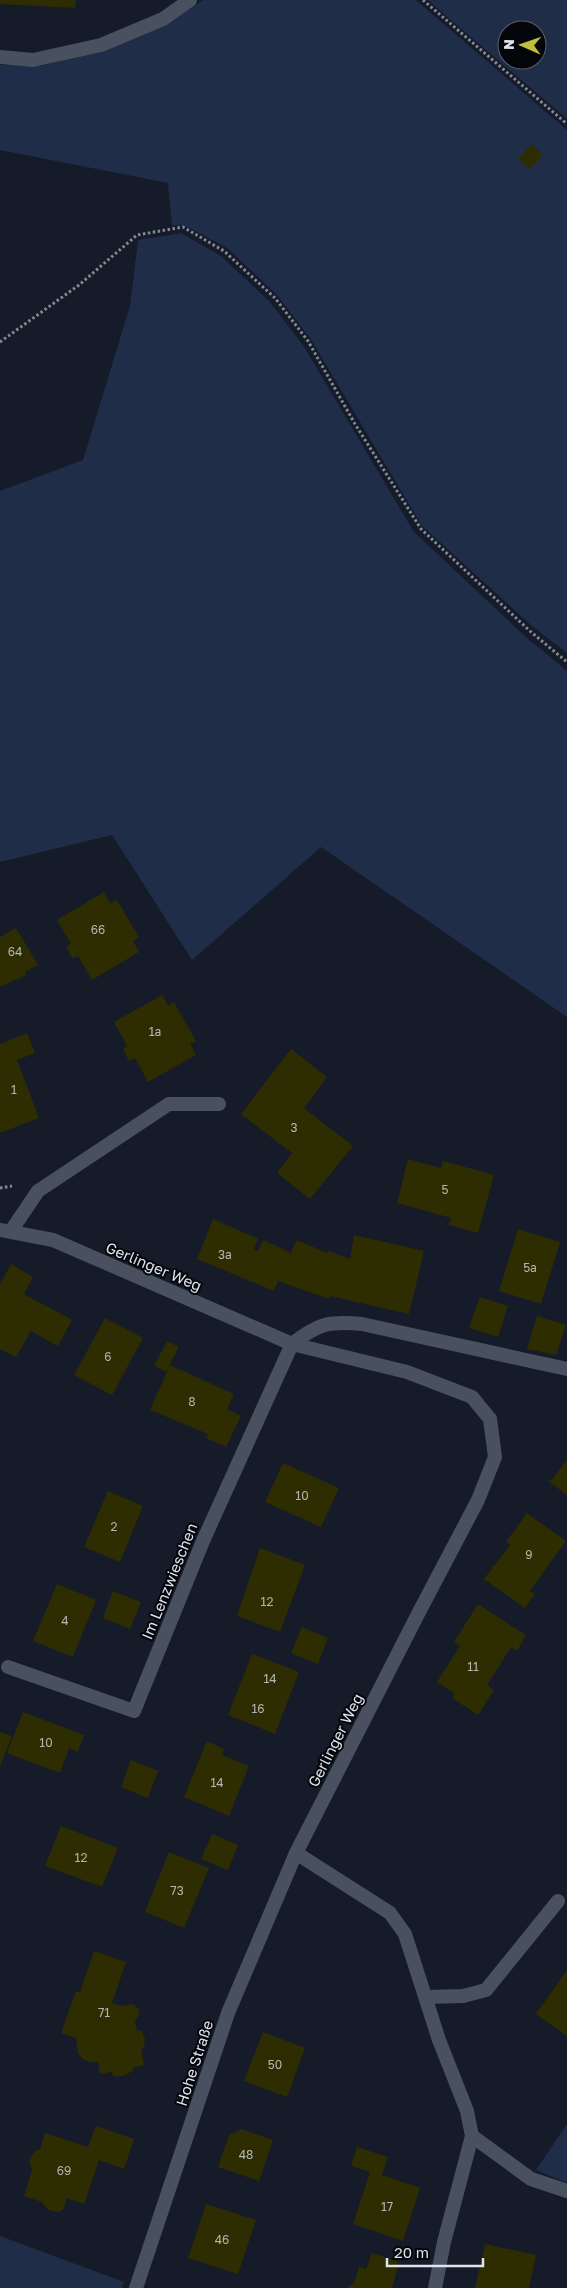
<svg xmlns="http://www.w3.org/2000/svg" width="567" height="2288" font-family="'Golos Text',sans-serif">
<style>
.green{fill:#1f2d49;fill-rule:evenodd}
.building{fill:#2e2d01}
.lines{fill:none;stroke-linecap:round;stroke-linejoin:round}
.path{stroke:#848994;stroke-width:3;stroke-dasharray:2.5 2.5;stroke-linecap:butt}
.service{stroke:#495160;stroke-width:14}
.minor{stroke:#495160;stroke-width:14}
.labels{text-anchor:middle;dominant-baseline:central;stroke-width:4;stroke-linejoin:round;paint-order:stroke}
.number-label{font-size:12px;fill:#b2b6b1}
.street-label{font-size:15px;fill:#dee3ec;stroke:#04060b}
</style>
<rect width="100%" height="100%" fill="#151b29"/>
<path class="green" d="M203,0H416L567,130V653L532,626L422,526L310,338L276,294L227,248L184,225L172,226L168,183L0,150V65L41,66L108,48L170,22Z
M428,0H567V119L446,16ZM507,30H537V60H507Z
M181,233L221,256L269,301L303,345L414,532L527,638L567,671V1017L321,847L192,960L112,835L0,862V491L83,460L130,306L138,240Z
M567,2124V2183L536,2170Z
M0,2236L124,2282L122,2288H0Z"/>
<path class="building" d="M0,0H76L75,8L0,4Z
M532,144L543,155L530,169L518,159Z
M104,892L110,903L117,900L139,937L133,941L139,952L92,980L78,956L73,959L66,947L71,944L57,920Z
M16,928L38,965L25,972L26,975L0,987V937Z
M162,995L168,1006L174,1002L196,1041L190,1044L196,1055L148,1082L135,1058L129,1061L123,1049L127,1046L114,1022Z
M27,1033L35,1053L17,1060L39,1118L0,1133V1044Z
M291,1049L327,1077L304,1108L353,1146L310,1199L277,1173L292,1153L241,1114Z
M408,1159L441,1168L443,1161L494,1175L478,1233L449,1225L451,1218L397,1203Z
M213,1219L258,1239L254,1249L258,1251L263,1240L289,1252V1256L297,1240L327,1253L329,1251L350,1259L354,1235L424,1251L409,1314L330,1296L329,1299L278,1281L274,1291L197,1259Z
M518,1229L560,1242L541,1304L499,1291Z
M11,1264L33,1277L24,1294L72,1320L58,1346L31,1331L16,1357L0,1349V1284Z
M480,1297L508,1306L498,1337L469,1328Z
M537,1316L566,1325L556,1355L527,1349Z
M105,1318L143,1338L112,1395L74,1375Z
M167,1341L179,1347L166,1372L154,1366Z
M170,1365L234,1394L227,1409L241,1416L226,1447L206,1438L208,1434L150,1410Z
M567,1460V1495L548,1481L549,1479L551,1481Z
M283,1463L339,1488L321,1527L265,1502Z
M108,1491L143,1506L120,1562L84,1547Z
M527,1513L566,1541L530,1591L535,1594L525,1608L484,1579L493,1567L490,1565L494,1566L510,1545L506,1542Z
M260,1548L305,1565L280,1632L237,1616Z
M57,1584L96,1600L73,1657L33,1641Z
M113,1591L141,1602L130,1629L103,1618Z
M478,1604L526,1635L517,1651L511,1647L487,1685L494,1690L478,1715L452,1698L455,1694L437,1682L460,1646L454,1642Z
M302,1627L328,1638L318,1664L291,1653Z
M252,1654L299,1672L275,1734L228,1715Z
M23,1712L84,1735L78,1752L69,1748L60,1773L7,1753Z
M0,1732L12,1736L0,1766Z
M207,1741L224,1749L222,1755L249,1766L229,1816L184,1797Z
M131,1760L158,1771L148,1798L121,1787Z
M61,1826L118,1848L102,1887L45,1866Z
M212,1834L238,1845L228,1870L201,1859Z
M169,1852L209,1868L184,1928L145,1912Z
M94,1951L126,1962L112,2003L122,2006L133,2004L139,2010V2015L135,2021L137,2031L141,2030L145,2039L144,2048L141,2049L144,2065L132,2068L133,2071L123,2076H113L112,2072L100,2074L98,2062H90L83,2059L78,2053L76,2038L61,2033L76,1991L80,1992Z
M567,1970V2036L536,2014Z
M263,2032L305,2048L287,2097L244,2081Z
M96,2126L134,2139L124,2169L99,2160L84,2204L67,2198L63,2210L58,2212L48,2210L42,2202L24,2196L32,2170L29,2160L35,2151L40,2149L45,2133L88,2147Z
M241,2129L273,2140L259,2181L218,2167L229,2135Z
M357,2147L388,2157L382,2175L420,2188L403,2241L353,2224L370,2172L351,2166Z
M206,2204L256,2220L238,2274L188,2258Z
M485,2244L536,2255L529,2288H475Z
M372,2253L399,2262L392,2288H347L354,2283L359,2267L366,2269Z"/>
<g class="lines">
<path class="path" d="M423,0L567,124
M0,342L79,285L137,235L183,227L224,251L275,298L308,341L355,424L421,529L531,632L567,662
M0,1188L12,1186"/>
<path class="service" d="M11,1231L38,1191L169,1104H219
M426,1997L463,1996L486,1990L558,1901"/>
<path class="minor" d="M0,57L33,60L101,45L163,19L190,0
M0,1230L53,1240L292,1344L407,1372L472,1397L490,1419L495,1457L478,1500L418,1614L296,1853L228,2013L136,2288
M8,1667L134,1711L203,1541L292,1344C319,1323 329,1321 362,1324L567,1369
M296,1853L390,1913L405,1934L439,2040L467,2111L472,2136L531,2179L567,2191
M435,2288L444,2242L472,2136"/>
</g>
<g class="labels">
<g class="number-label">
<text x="98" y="929">66</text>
<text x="15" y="951">64</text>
<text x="155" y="1031">1a</text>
<text x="14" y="1089">1</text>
<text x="294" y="1127">3</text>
<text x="445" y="1189">5</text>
<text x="225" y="1254">3a</text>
<text x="530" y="1267">5a</text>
<text x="108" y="1356">6</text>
<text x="192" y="1401">8</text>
<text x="302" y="1495">10</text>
<text x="114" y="1526">2</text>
<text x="529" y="1554">9</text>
<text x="267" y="1601">12</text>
<text x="65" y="1620">4</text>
<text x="473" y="1666">11</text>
<text x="270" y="1678">14</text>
<text x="258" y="1708">16</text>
<text x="46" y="1742">10</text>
<text x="217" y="1782">14</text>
<text x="81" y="1857">12</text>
<text x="177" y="1890">73</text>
<text x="104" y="2012">71</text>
<text x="275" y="2064">50</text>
<text x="246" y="2154">48</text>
<text x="64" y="2170">69</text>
<text x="387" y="2206">17</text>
<text x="222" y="2239">46</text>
</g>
<g class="street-label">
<text transform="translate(154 1266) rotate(23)">Gerlinger Weg</text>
<text transform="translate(169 1581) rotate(-68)">Im Lenzwieschen</text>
<text transform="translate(335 1740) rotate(-63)">Gerlinger Weg</text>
<text transform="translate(194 2063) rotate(-72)">Hohe Straße</text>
</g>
</g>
<g transform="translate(522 45) rotate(272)"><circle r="24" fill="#04060b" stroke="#5b5e65"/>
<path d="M0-4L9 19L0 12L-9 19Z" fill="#c1bd3f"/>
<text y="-8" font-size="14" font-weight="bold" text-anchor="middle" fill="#dee3ec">N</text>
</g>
<path d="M387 2258v8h96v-8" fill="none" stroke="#dee3ec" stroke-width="2.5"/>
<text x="394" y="2258" font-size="15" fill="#dee3ec" stroke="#04060b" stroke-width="4" paint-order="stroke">20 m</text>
</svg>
